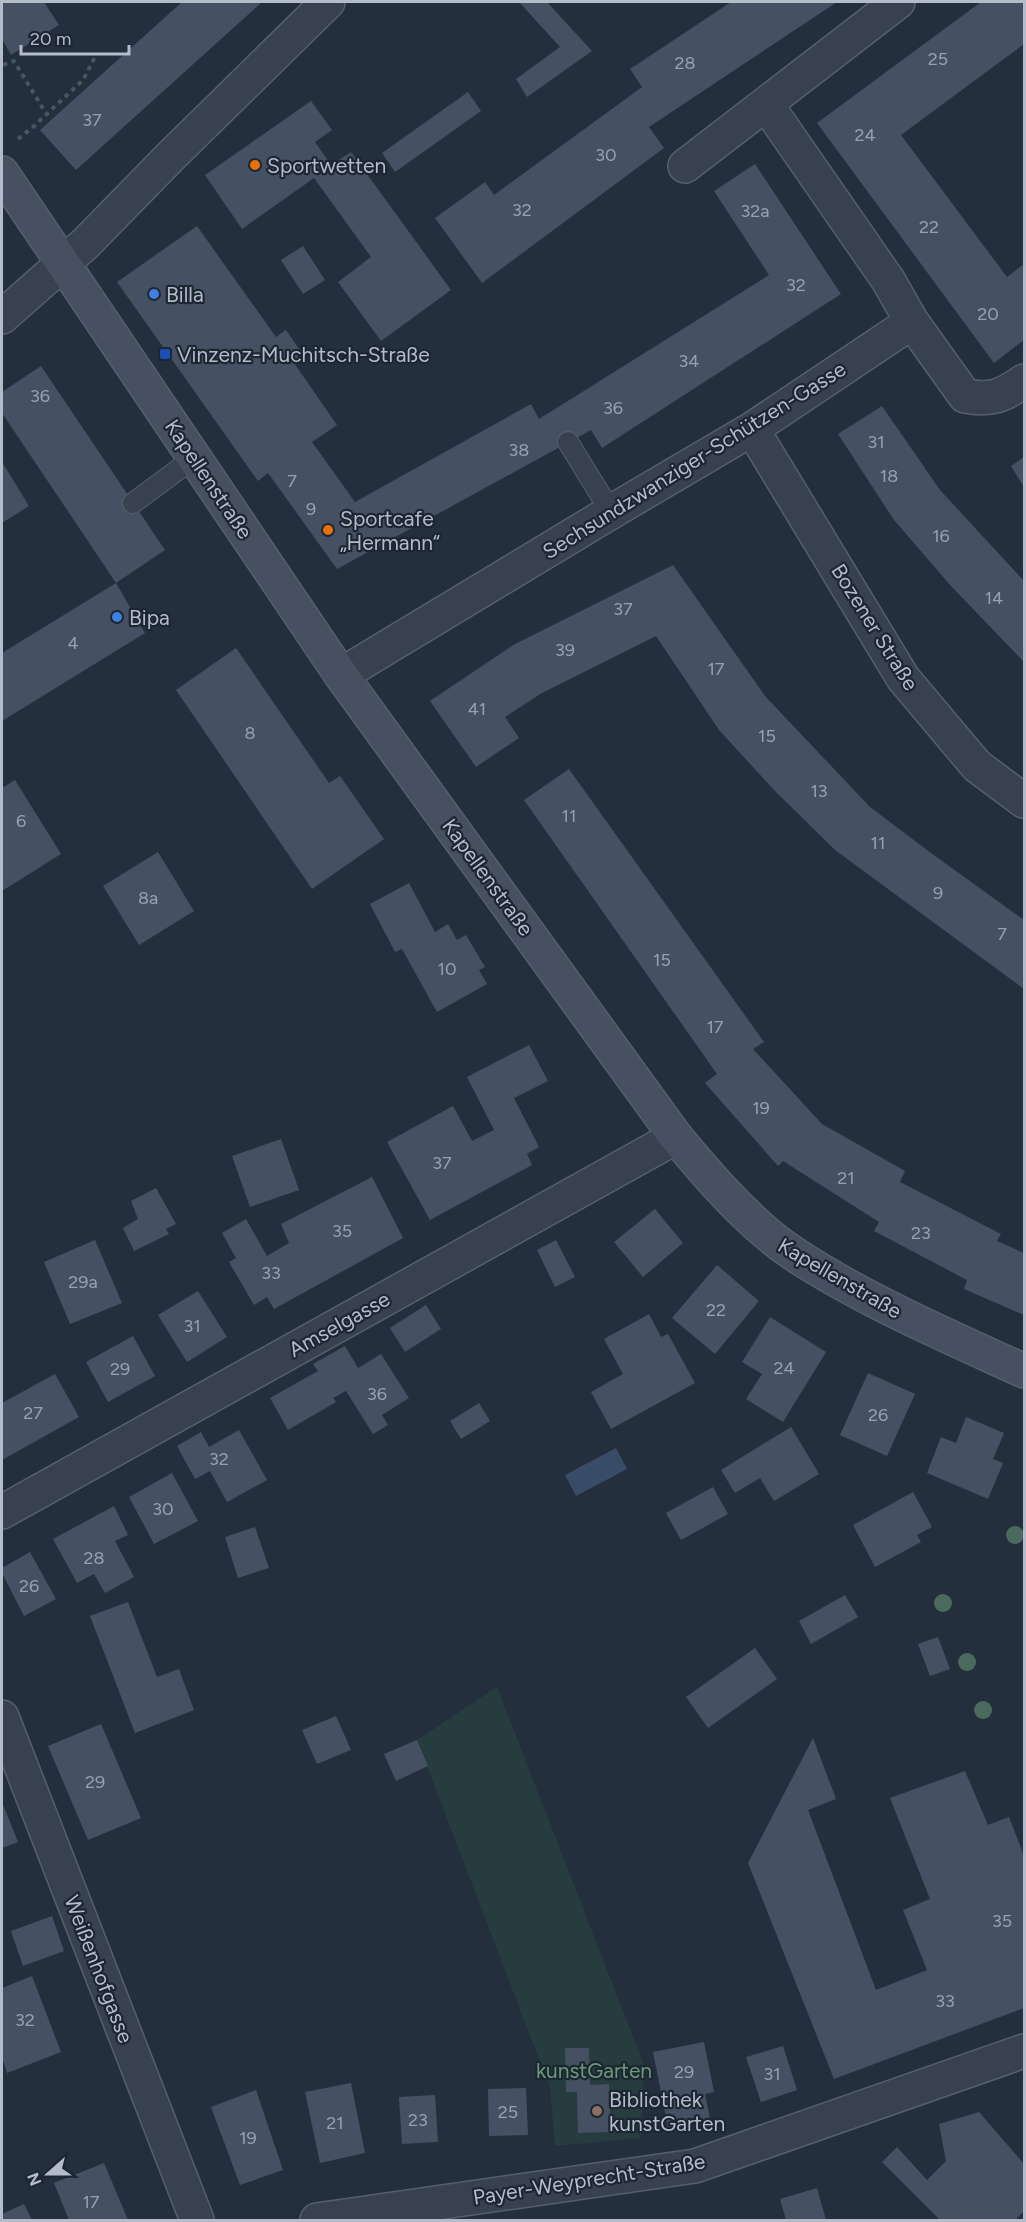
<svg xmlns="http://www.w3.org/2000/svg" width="1026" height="2222" font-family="Figtree,sans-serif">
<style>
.green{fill:#263c3f}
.water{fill:#394c67}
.building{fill:#455162}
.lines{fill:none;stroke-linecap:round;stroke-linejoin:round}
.lane-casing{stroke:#565f6c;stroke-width:22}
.street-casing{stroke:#565f6c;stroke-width:36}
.secondary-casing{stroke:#565f6c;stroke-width:36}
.path{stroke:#44595c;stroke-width:4;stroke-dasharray:4.5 4.5;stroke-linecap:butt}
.lane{stroke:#38414e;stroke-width:20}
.street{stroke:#38414e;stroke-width:33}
.secondary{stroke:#465061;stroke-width:33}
.tree{fill:#4b6a5d}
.food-dot{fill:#e8710a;stroke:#1d2633;stroke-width:2}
.shop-dot{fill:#3f7fe0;stroke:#1d2633;stroke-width:2}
.transit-dot{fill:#1a4fb4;stroke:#1d2633;stroke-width:2}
.education-dot{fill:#8d6e63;stroke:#1d2633;stroke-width:2}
.labels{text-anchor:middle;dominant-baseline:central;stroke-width:4.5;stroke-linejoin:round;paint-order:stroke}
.number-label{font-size:18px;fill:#98a1af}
.poi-label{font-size:21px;fill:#b4bcc9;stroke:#1d2633;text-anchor:start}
.street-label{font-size:21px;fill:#b4bcc9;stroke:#1d2633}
.park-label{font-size:21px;fill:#6b9a76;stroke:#1d2633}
</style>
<rect width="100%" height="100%" fill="#242f3e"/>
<path class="green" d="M497,1687L644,2065L641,2138L555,2146L550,2088L417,1740Z"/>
<path class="water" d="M616,1448L627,1469L576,1496L565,1475Z"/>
<path class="building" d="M2,2H44L59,25L11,55L2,39Z
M182,2H262L76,170L40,130Z
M519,2H547L592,51L527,97L516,79L560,47Z
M731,2H837L649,127L664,148L482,283L435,218L485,182L494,195L642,87L630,69Z
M981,2H1024V44L901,135L1007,277L1024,264V340L994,363L817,123Z
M468,92L481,111L395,172L382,153Z
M311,101L332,130L315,142L331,165L351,152L451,290L381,341L338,282L371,257L314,178L242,229L205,175Z
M755,164L841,294L602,448L591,430L337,569L268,473L258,481L117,282L197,226L276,337L286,330L304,356L294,363L337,425L312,442L355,502L531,404L539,419L769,275L714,191Z
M303,246L325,280L303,294L281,260Z
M41,366L165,550L116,583L2,413V392Z
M882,406L940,490L1024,581V662L951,586L894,520L838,434Z
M1024,457V487L1011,466Z
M2,462L29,506L2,523Z
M673,565L765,696L870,807L931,853L1024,920V989L835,850L774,790L719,730L656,636L542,693L505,717L519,738L476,767L430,701L515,644Z
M116,583L145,633L2,721V653Z
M236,648L329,783L340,776L384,839L312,889L176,690Z
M569,769L764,1042L753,1049L822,1124L905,1171L900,1182L1001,1234L997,1241L1024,1253V1315L964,1289L967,1280L874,1231L879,1222L783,1161L778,1166L705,1083L717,1074L524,800Z
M15,780L61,854L2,891V788Z
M158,852L194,911L139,945L103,886Z
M409,883L435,932L448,924L457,940L466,935L485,967L479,970L487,984L437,1012L402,949L395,952L370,904Z
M529,1045L548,1081L514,1098L539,1147L527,1154L532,1165L430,1220L387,1142L453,1106L472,1141L494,1130L467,1077Z
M281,1139L299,1190L250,1207L232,1156Z
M372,1177L403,1238L274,1309L267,1297L254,1305L229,1262L236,1258L222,1233L246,1219L267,1256L289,1243L281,1224Z
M156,1188L176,1224L166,1229L169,1234L134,1251L123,1228L138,1219L131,1201Z
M655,1209L683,1243L643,1277L614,1242Z
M95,1240L122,1303L70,1324L44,1262Z
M556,1240L575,1277L555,1287L537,1250Z
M717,1265L759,1301L715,1354L672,1318Z
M198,1291L227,1337L187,1362L158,1315Z
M426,1305L441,1329L405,1352L390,1328Z
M649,1314L661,1337L668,1334L695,1383L611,1429L591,1392L623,1374L604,1339Z
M770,1317L826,1352L783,1422L746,1399L762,1374L742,1362Z
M133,1336L155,1376L108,1402L86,1362Z
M345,1346L358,1368L381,1354L409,1398L382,1415L388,1425L373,1434L346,1391L333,1398L336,1402L288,1430L270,1398L318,1371L313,1364Z
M868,1373L915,1394L887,1456L840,1435Z
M55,1374L79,1417L2,1460V1403Z
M479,1403L490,1421L461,1439L450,1421Z
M966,1417L1004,1433L993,1459L1003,1463L988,1499L927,1473L941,1437L956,1443Z
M791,1427L819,1474L774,1501L760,1478L735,1493L721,1470Z
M239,1430L267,1480L227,1502L210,1471L195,1479L177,1446L201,1432L209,1447Z
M172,1473L198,1521L154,1544L129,1497Z
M713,1487L728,1514L681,1540L666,1513Z
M913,1492L932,1527L917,1535L921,1542L875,1567L853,1525Z
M114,1506L128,1535L115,1541L134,1577L105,1593L94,1574L77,1583L53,1539Z
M255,1527L269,1568L238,1578L225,1537Z
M30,1552L56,1599L24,1616L2,1573V1568Z
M845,1595L858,1617L811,1644L799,1621Z
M128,1602L157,1677L179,1669L194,1710L135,1733L90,1616Z
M938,1637L950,1669L930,1676L918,1644Z
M755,1648L777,1679L708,1728L686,1697Z
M336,1716L351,1750L317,1764L302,1730Z
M101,1724L141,1818L88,1840L48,1746Z
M813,1738L836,1799L808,1810L876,1990L927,1970L903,1910L930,1899L890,1798L965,1771L988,1825L1009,1817L1024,1856V2008L834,2079L748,1863Z
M417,1740L428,1766L396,1781L384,1754Z
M2,1802L18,1842L2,1848Z
M52,1916L64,1951L23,1966L11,1931Z
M32,1976L61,2052L7,2073L2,2057V1988Z
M704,2042L714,2092L705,2094L710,2119L668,2127L653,2052Z
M783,2046L797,2090L761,2102L746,2057Z
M565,2048H589L590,2085L609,2084L611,2132L578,2133L577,2092H566Z
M351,2083L365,2153L320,2163L305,2092Z
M526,2088L528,2135L489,2136L488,2089Z
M256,2090L283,2170L240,2185L211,2107Z
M435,2095L438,2142L402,2144L399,2097Z
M979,2112L1024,2164V2211L1015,2220H940L882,2162L897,2147L927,2180L946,2161L939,2124Z
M104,2163L128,2220H69L54,2183Z
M817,2188L826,2220H786L780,2199Z
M24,2204L32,2220H2V2214Z"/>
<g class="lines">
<g class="lane-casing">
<path id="lane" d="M568,442L611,512
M133,503L194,458"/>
</g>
<g class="street-casing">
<path id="street" d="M766,104L888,280L912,322
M685,166L898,2
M2,317L86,243L171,156L328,2
M752,429L903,678L977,766L1024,801
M341,675L611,512L752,429L912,322L965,396C992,401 1002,396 1024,381
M2,1512L676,1137
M2,1717L197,2220
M317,2220L695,2166L1024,2051"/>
</g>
<g class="secondary-casing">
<path id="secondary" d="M2,173L341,675L676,1137C705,1172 735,1207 770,1236C790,1253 813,1266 835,1279C896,1314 961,1342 1024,1371"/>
</g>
<path class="path" d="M3,65L14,61L47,115
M18,139L33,127L83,80L97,53
M130,298L140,292"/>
<use href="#lane" class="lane"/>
<use href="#street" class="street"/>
<use href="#secondary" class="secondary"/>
</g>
<g class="tree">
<circle cx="1015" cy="1535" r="9"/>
<circle cx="943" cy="1603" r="9"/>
<circle cx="967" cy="1662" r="9"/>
<circle cx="983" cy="1710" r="9"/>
</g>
<g class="food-dot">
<circle cx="255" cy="165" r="6"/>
<circle cx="328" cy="530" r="6"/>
</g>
<g class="shop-dot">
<circle cx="154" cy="294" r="6"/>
<circle cx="117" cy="617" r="6"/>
</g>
<rect class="transit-dot" x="159" y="348" width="12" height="12" rx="3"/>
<circle class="education-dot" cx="597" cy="2111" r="6"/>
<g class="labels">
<g class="number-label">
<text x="938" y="59">25</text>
<text x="685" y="63">28</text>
<text x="92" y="120">37</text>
<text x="865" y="135">24</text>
<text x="606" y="155">30</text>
<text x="522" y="210">32</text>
<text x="755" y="211">32a</text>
<text x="929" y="227">22</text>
<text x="796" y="285">32</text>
<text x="988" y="314">20</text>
<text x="689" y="361">34</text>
<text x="40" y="396">36</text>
<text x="613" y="408">36</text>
<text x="876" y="442">31</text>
<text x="519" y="450">38</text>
<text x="889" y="476">18</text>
<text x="292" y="481">7</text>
<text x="311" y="509">9</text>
<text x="941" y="536">16</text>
<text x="994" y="598">14</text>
<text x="623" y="609">37</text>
<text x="73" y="643">4</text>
<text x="565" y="650">39</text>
<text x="716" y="669">17</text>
<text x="477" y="709">41</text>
<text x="250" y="733">8</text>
<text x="767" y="736">15</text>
<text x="819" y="791">13</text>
<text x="569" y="816">11</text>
<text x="21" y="821">6</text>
<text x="878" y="843">11</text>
<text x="938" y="893">9</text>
<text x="148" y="898">8a</text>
<text x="1002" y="934">7</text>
<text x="662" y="960">15</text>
<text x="447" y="969">10</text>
<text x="715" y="1027">17</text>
<text x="761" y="1108">19</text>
<text x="442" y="1163">37</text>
<text x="846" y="1178">21</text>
<text x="342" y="1231">35</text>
<text x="921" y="1233">23</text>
<text x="271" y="1273">33</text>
<text x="83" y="1282">29a</text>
<text x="716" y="1310">22</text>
<text x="192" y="1326">31</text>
<text x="784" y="1368">24</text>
<text x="120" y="1369">29</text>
<text x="377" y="1394">36</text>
<text x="33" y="1413">27</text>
<text x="878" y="1415">26</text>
<text x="219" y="1459">32</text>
<text x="163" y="1509">30</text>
<text x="94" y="1558">28</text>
<text x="29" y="1586">26</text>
<text x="95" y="1782">29</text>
<text x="1002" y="1921">35</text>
<text x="945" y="2001">33</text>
<text x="25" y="2020">32</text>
<text x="684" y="2072">29</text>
<text x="772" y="2074">31</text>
<text x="508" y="2112">25</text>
<text x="418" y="2120">23</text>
<text x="335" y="2123">21</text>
<text x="248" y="2138">19</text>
<text x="91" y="2202">17</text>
</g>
<g class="poi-label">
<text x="267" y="165">Sportwetten</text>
<text x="166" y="294">Billa</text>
<text x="177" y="354">Vinzenz-Muchitsch-Straße</text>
<text x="340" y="518">Sportcafe<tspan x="340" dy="24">„Hermann“</tspan></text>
<text x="129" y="617">Bipa</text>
<text x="609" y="2099">Bibliothek<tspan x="609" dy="24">kunstGarten</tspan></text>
</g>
<g class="street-label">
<text transform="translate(694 460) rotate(-32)">Sechsundzwanziger-Schützen-Gasse</text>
<text transform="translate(209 479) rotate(56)">Kapellenstraße</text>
<text transform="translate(875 627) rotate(58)">Bozener Straße</text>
<text transform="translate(488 877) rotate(54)">Kapellenstraße</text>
<text transform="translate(840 1278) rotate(30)">Kapellenstraße</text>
<text transform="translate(339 1324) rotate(-29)">Amselgasse</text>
<text transform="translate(99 1969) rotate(69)">Weißenhofgasse</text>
<text transform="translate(589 2179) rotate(-9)">Payer-Weyprecht-Straße</text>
</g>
<g class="park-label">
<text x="594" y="2070">kunstGarten</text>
</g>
</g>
<rect width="1026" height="2222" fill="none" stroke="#b4bcc9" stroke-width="6"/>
<g transform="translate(48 2174) rotate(249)" stroke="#1d2633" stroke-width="4.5" paint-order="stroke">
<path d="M0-4.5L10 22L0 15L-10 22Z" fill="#b4bcc9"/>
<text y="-9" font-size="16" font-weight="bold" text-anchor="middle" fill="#b4bcc9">N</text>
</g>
<path d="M21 45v9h108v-9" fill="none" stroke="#b4bcc9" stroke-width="3"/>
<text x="30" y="45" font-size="18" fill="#b4bcc9" stroke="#1d2633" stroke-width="4.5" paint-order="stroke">20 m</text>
</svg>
